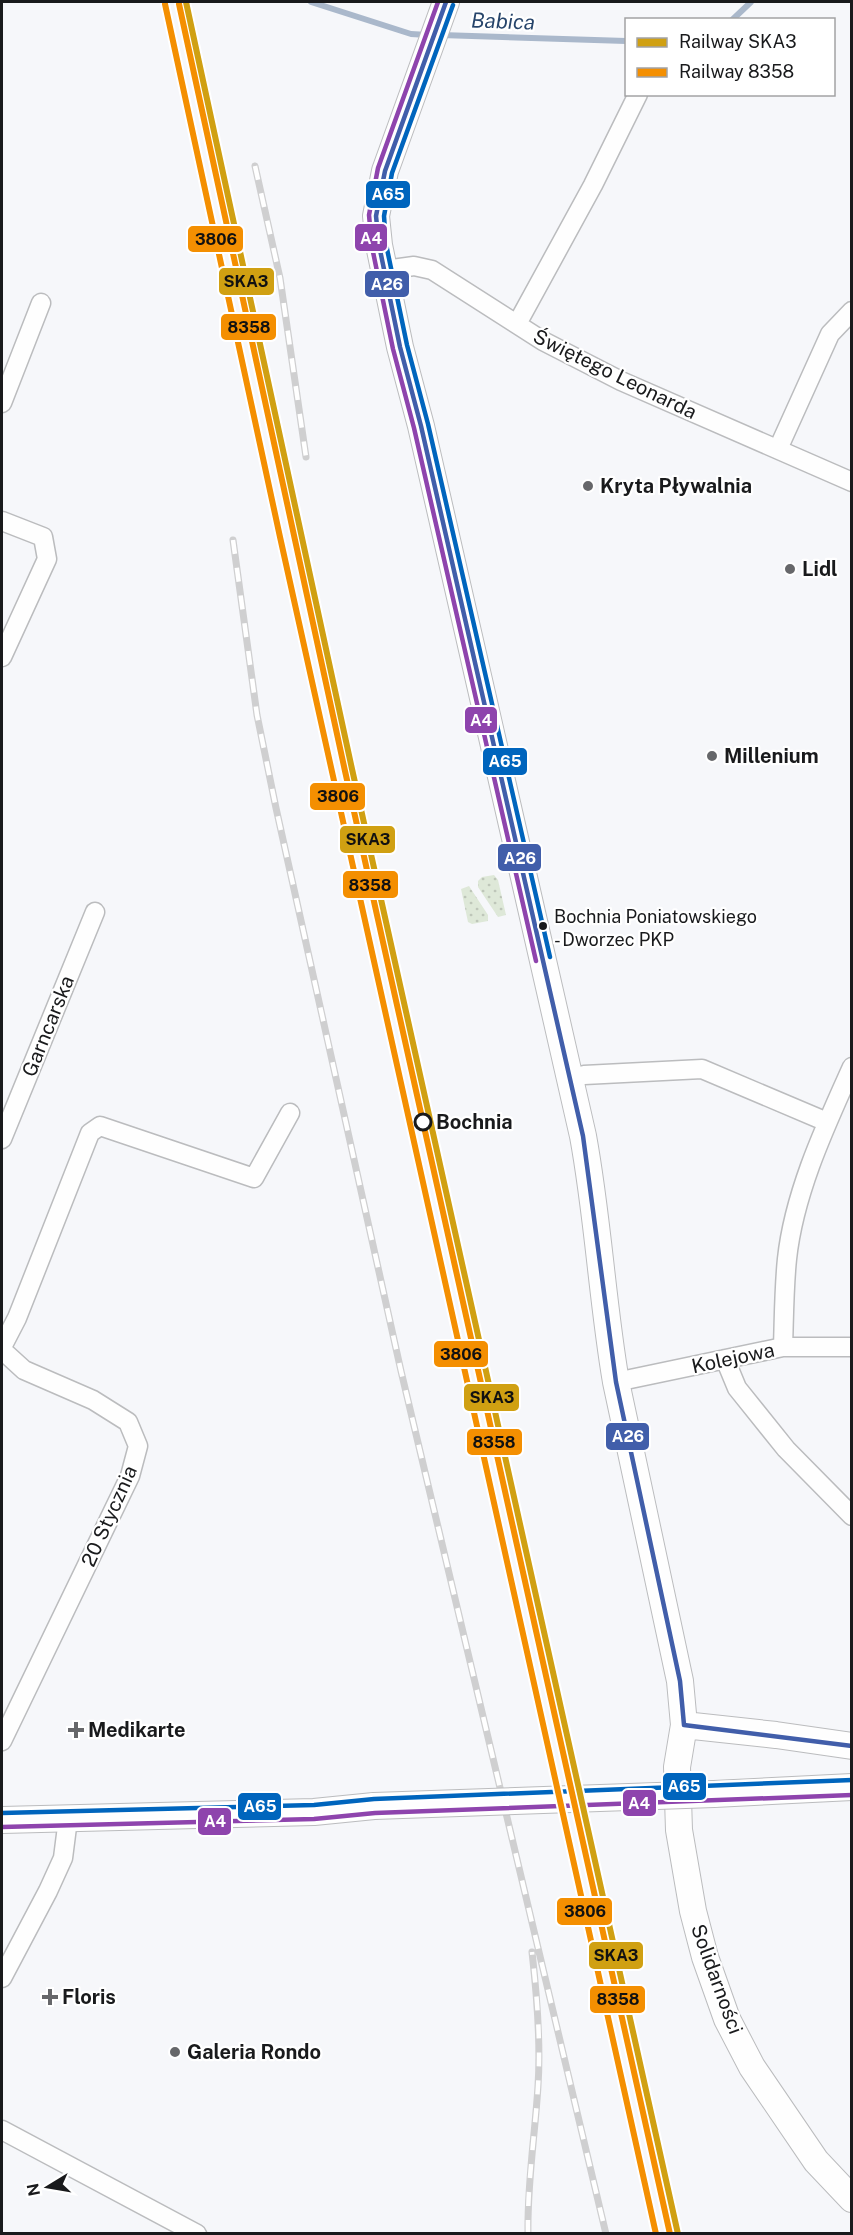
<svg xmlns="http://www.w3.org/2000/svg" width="853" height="2235" font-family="'Public Sans',sans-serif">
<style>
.grass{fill:url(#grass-dots)}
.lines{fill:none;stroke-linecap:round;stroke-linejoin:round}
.stream{stroke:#aab8cb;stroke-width:6}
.minor-casing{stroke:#bbbcbe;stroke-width:21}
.secondary-casing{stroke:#bbbcbe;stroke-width:28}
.minor{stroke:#fefefe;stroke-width:18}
.secondary{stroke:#fefefe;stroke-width:26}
.rail-casing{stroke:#cfcfd0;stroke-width:7}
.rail{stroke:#fff;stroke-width:4.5;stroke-dasharray:14;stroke-linecap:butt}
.secondary-bridge-casing{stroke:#bbbcbe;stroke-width:28;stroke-linecap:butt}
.secondary-bridge{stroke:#fefefe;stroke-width:26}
.bus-1-casing{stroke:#fff;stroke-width:9}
.bus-2-casing{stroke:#fff;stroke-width:9}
.bus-3-casing{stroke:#fff;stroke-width:9}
.bus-1{stroke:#415eaa;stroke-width:4.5}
.bus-2{stroke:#8e44ad;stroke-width:4.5}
.bus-3{stroke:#0065bd;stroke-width:4.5}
.rail-1-casing{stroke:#fff;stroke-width:10}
.rail-2-casing{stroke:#fff;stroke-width:10}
.rail-3-casing{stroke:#fff;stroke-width:10}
.rail-1{stroke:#d0a012;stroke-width:6}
.rail-2{stroke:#f48f01;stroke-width:6}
.rail-3{stroke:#f48f01;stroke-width:6}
.poi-dot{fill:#66676a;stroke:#fff;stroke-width:2}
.bus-dot{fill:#191a1c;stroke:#fff;stroke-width:2}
.stop-dot{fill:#fff;stroke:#191a1c;stroke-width:3}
.labels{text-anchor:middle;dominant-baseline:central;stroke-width:4.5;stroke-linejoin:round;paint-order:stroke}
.bus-label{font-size:18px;fill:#191a1c;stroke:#fff;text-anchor:start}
.street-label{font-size:20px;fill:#191a1c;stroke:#fff}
.poi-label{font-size:20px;font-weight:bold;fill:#191a1c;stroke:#fff;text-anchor:start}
.stop-label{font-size:20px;font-weight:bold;fill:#191a1c;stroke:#fff;text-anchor:start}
.water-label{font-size:21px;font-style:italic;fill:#27456b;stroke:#fff}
.line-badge{stroke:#fff;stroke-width:2}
.badge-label{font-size:16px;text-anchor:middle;font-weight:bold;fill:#fff}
.pale-badge-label{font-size:16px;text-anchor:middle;font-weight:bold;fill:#111}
</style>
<defs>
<pattern id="grass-dots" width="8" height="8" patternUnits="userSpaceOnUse" patternTransform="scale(1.5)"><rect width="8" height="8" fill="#dee8d8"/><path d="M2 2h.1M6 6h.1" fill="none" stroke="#bec6b9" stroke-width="1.8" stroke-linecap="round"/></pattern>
</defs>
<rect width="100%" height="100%" fill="#f6f7fa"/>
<path class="grass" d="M494,875L498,880L506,915L498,917L478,887V881L482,877Z
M469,886L488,915V921L472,924L468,922L461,889Z"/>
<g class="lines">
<path class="stream" d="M311,2L411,34L428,35
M732,20L751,2
M441,35L626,41"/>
<g class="minor-casing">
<path id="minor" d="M385,270L414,266L432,270L543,341L621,381L852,482
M517,324L593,185L638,94
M2,403L41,303
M778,449L830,334L852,311
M2,521L43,537L47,559L2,657
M571,1079L584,1075L702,1069L827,1122
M2,1139L95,912
M2,1347L17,1318L90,1133L100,1126L254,1178L290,1113
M783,1347C784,1318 784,1288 787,1259C794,1193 825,1127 852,1067
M2,1350L24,1370L93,1400L128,1422L138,1446L130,1476L2,1741
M725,1359L737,1388L786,1449L852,1516
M616,1382L783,1347H852
M2,1978L48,1891L63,1858L68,1819
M2,2130L197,2234"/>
</g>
<g class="secondary-casing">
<path id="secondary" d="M446,2L385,171L376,216L379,245L400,347L421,426L583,1136C598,1217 602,1300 616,1382L680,1681L684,1725L677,1767L679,1830L693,1911L705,1957L727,2019L752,2067L816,2161L852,2199
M684,1725L776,1735L852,1746
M714,1794L852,1787
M2,1820L314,1812L374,1806"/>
</g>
<use href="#minor" class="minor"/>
<use href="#secondary" class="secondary"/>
<g class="rail-casing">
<path id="rail" d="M255,166L280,278L306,457
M233,540L257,715L276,808L401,1371L606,2234
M528,2234C527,2184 535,2135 538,2086C541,2041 537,1996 532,1952"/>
</g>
<use href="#rail" class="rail"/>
<g class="secondary-bridge-casing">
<path id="secondary-bridge" d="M374,1806L714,1794"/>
</g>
<use href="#secondary-bridge" class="secondary-bridge"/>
<g class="bus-1-casing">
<path id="bus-1" d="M446,2L385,171L376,216L379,245L400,347L421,426L583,1136L616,1382L680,1681L684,1725
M684,1725L852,1746"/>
</g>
<g class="bus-2-casing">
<path id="bus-2" d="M438,2L378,168L369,215L372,247L393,349L414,428L536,961
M2,1827L314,1819L375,1813L852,1795"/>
</g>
<g class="bus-3-casing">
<path id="bus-3" d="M453,5L392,173L384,216L386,244L407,345L428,424L550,957
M2,1813L314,1805L374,1799L852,1780"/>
</g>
<use href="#bus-1" class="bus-1"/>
<use href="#bus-2" class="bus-2"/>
<use href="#bus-3" class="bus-3"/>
<g class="rail-1-casing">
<path id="rail-1" d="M186,2L352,769L678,2234"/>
</g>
<g class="rail-2-casing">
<path id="rail-2" d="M179,4L345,771L670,2234"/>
</g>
<g class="rail-3-casing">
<path id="rail-3" d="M165,4L280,537L656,2234"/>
</g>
<use href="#rail-1" class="rail-1"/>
<use href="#rail-2" class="rail-2"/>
<use href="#rail-3" class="rail-3"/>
</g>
<g class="poi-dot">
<circle cx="588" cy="486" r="6"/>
<circle cx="790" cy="569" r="6"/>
<circle cx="712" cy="756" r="6"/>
<path d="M73 1721h6v6h6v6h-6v6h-6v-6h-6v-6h6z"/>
<path d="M47 1988h6v6h6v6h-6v6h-6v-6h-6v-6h6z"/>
<circle cx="175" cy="2052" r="6"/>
</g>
<circle class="bus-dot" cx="543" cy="926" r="5"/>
<circle class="stop-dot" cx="423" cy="1122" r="8"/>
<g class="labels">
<g class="bus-label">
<text x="554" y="916">Bochnia Poniatowskiego<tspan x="554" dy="23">- Dworzec PKP</tspan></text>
</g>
<g class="street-label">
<text transform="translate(615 374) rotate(26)">Świętego Leonarda</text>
<text transform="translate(48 1026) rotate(-68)">Garncarska</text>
<text transform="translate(733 1358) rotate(-12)">Kolejowa</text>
<text transform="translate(109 1516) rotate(-66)">20 Stycznia</text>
<text transform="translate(717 1979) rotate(70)">Solidarności</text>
</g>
<g class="poi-label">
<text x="600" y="486">Kryta Pływalnia</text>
<text x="802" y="569">Lidl</text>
<text x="724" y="756">Millenium</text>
<text x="88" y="1730">Medikarte</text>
<text x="62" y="1997">Floris</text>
<text x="187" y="2052">Galeria Rondo</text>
</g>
<g class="stop-label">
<text x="436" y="1122">Bochnia</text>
</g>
<g class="water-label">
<text transform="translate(503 21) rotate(2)">Babica</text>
</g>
</g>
<g class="line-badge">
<rect x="365" y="180" width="46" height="29" rx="6" fill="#0065bd"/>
<rect x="354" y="223" width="34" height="29" rx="6" fill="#8e44ad"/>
<rect x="187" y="225" width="57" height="28" rx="6" fill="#f48f01"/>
<rect x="218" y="267" width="57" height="29" rx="6" fill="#d0a012"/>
<rect x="364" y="270" width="46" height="28" rx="6" fill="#415eaa"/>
<rect x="220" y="313" width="57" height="28" rx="6" fill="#f48f01"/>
<rect x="464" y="706" width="34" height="28" rx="6" fill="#8e44ad"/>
<rect x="482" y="747" width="46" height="29" rx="6" fill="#0065bd"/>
<rect x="309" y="782" width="57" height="29" rx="6" fill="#f48f01"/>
<rect x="339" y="825" width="57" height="29" rx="6" fill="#d0a012"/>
<rect x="497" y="843" width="45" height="29" rx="6" fill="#415eaa"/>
<rect x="342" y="870" width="57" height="29" rx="6" fill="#f48f01"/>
<rect x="433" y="1340" width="56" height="28" rx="6" fill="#f48f01"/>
<rect x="463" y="1383" width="57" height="29" rx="6" fill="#d0a012"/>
<rect x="605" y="1422" width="45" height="29" rx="6" fill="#415eaa"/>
<rect x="466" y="1428" width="57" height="28" rx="6" fill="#f48f01"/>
<rect x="662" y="1772" width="45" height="29" rx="6" fill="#0065bd"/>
<rect x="622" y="1789" width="35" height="28" rx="6" fill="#8e44ad"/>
<rect x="237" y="1792" width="45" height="29" rx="6" fill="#0065bd"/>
<rect x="197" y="1807" width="35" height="29" rx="6" fill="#8e44ad"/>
<rect x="556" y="1897" width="57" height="29" rx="6" fill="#f48f01"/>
<rect x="588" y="1941" width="56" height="29" rx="6" fill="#d0a012"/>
<rect x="589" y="1985" width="57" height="29" rx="6" fill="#f48f01"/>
</g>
<g class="badge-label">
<text x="388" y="200">A65</text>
<text x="371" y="244">A4</text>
<text x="387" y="290">A26</text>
<text x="481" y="726">A4</text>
<text x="505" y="767">A65</text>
<text x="520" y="864">A26</text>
<text x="628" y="1442">A26</text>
<text x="684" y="1792">A65</text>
<text x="639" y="1809">A4</text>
<text x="260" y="1812">A65</text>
<text x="215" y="1827">A4</text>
</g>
<g class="pale-badge-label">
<text x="216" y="245">3806</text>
<text x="246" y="287">SKA3</text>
<text x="249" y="333">8358</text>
<text x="338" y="802">3806</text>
<text x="368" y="845">SKA3</text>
<text x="370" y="891">8358</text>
<text x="461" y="1360">3806</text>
<text x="492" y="1403">SKA3</text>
<text x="494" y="1448">8358</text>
<text x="585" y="1917">3806</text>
<text x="616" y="1961">SKA3</text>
<text x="618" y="2005">8358</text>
</g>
<rect width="853" height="2235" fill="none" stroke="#191a1c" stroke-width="6"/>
<rect x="625" y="18" width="210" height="78" fill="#ffffff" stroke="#a3a3a4" stroke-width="1.5"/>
<rect x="637" y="38" width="30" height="9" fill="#d0a012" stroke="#a3a3a4" stroke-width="1.5"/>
<text x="679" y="48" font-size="18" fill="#191a1c">Railway SKA3</text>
<rect x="637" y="68" width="30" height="9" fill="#f48f01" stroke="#a3a3a4" stroke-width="1.5"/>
<text x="679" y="78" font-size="18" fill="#191a1c">Railway 8358</text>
<g transform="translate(48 2187) rotate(259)" stroke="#ffffff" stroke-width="4.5" paint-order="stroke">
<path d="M0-4.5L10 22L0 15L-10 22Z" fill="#191a1c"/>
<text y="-9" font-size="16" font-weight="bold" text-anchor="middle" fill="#191a1c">N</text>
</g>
</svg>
